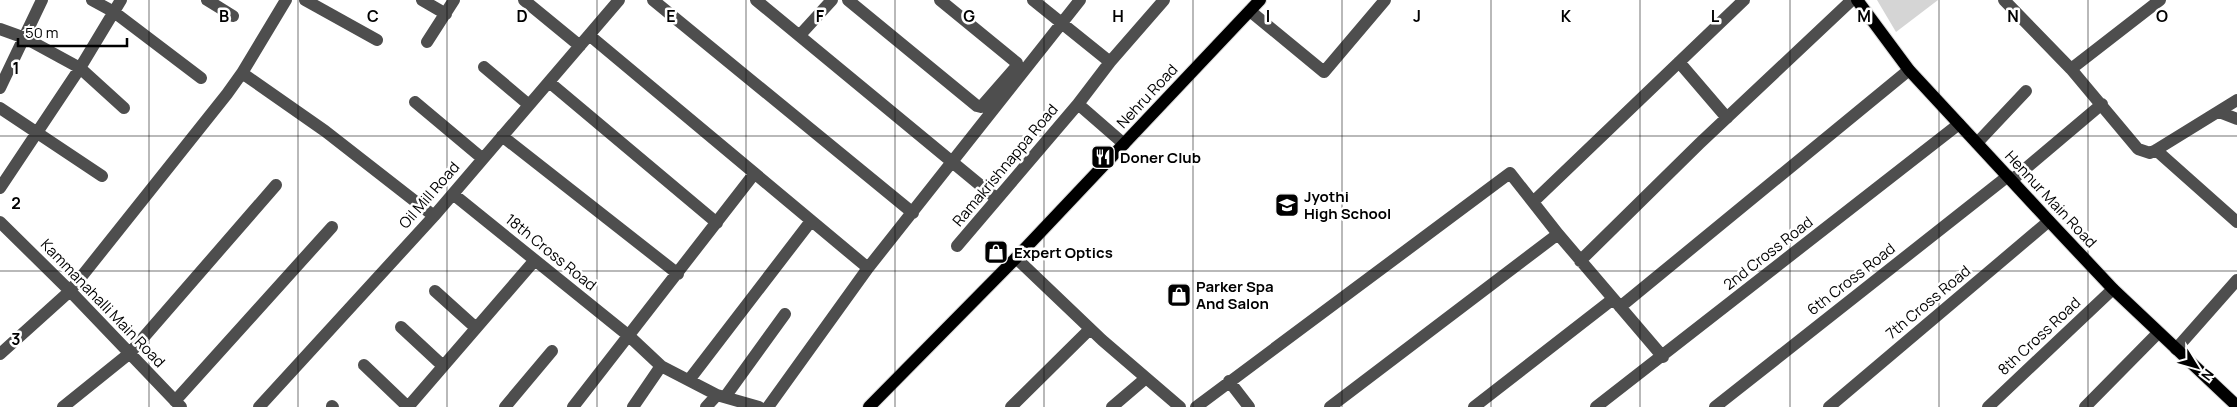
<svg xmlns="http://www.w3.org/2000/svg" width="2237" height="407" font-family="Manrope,sans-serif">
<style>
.green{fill:#d5d5d5}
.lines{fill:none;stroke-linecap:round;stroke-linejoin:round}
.major-casing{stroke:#dbdbdb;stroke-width:14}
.minor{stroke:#4e4e4e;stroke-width:12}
.major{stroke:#000;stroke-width:12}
.grid{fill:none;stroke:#000;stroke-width:1;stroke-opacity:0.55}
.labels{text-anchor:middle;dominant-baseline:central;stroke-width:5;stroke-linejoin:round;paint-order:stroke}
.street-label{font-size:15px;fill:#000;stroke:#fff}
.poi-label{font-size:15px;font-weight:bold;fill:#000;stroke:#fff;text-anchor:start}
.grid-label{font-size:16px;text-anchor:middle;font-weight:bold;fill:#000;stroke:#fff;stroke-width:5;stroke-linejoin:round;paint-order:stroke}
</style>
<rect width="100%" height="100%" fill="#fff"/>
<path class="green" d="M1877,0H1938L1896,32Z"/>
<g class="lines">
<g class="major-casing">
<path id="major" d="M1857,0L1909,70L2049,221L2113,289L2237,406
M869,407L1016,258L1260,0"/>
</g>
<path class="minor" d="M92,0L114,12L201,78
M207,0L233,16
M305,0L377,40
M422,0L446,14
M524,0L580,46
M653,0L913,213
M756,0L997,199
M848,0L977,106L981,107L1016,67L1017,63L940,0
M1033,0L1110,62
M2004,0L2071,69L2138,149L2150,153L2156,150L2237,100
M1250,11L1324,72L1385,0
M0,29L25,38L80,68L124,108
M589,35L868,268
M800,35L832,0
M427,42L454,0
M1679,62L1727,118
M484,67L529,105
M2071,69L2160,0
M242,73L325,131L434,216
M549,82L717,223
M0,88L42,0
M415,102L483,159
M0,108L102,176
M2219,112L2237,119
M502,136L678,274
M1977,143L2026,91
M1124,144L1078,104L1110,62L1164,0
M2156,150L2237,222
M2012,180L2102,104
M0,188L80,68L121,0
M453,194L629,336L661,366L717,395L759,407
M1533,202L1744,0
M0,222L70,291L181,407
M957,246L1078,104
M1016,258L1102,340L1180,407
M1580,261L1700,143L1852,0
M435,291L476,328
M1620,307L1909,70
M401,327L443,366
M2176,349L2237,280
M0,354L70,291L227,94L242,73L286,0
M364,365L408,407L535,260
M689,380L811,221
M1229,381L1249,407
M725,397L785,314
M175,401L332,227
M332,406L333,407
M63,407L130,353L276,185
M259,407L434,216L619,0
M505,407L552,351
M573,407L754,174
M633,407L661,366
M706,407L717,395
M768,407L868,268L1080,0
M1011,407L1090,329
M1112,407L1146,378
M1196,407L1510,173L1558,234L1663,357
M1330,407L1558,234
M1474,407L1613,299
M1596,407L1959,124
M1715,407L2008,176
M1829,407L2049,221
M1988,407L2113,289
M2085,407L2158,333"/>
<use href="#major" class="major"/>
</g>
<path class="grid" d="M149,0V407M298,0V407M447,0V407M597,0V407M746,0V407M895,0V407M1044,0V407M1193,0V407M1342,0V407M1491,0V407M1640,0V407M1790,0V407M1939,0V407M2088,0V407M0,136H2237M0,271H2237"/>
<defs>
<g id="restaurant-square" transform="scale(1.25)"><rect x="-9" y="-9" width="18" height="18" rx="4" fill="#000" stroke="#fff"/><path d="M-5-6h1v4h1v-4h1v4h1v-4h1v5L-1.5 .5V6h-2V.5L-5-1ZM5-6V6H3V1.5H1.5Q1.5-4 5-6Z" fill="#fff"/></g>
<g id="school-square" transform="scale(1.25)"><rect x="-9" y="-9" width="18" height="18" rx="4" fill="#000" stroke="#fff"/><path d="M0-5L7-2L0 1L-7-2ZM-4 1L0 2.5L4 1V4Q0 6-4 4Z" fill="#fff"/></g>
<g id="shop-square" transform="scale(1.25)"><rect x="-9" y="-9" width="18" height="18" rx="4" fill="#000" stroke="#fff"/><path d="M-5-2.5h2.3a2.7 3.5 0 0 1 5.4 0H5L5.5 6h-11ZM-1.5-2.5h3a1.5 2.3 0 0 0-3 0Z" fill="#fff"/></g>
</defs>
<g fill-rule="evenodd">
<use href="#restaurant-square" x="1103" y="157"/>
<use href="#school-square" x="1287" y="205"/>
<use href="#shop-square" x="996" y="252"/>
<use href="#shop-square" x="1179" y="295"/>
</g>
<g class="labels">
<g class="street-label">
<text transform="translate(1147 96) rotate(-47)">Nehru Road</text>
<text transform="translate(1005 165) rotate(-50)">Ramakrishnappa Road</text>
<text transform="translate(429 195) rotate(-49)">Oil Mill Road</text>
<text transform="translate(2051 199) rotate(47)">Hennur Main Road</text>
<text transform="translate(551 252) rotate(39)">18th Cross Road</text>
<text transform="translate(1768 253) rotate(-38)">2nd Cross Road</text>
<text transform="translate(1851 279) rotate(-38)">6th Cross Road</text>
<text transform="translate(1928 302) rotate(-40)">7th Cross Road</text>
<text transform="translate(103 303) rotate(46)">Kammanahalli Main Road</text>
<text transform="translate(2039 336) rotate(-43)">8th Cross Road</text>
</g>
<g class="poi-label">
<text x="1120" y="157">Doner Club</text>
<text x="1304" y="196">Jyothi<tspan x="1304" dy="17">High School</tspan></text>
<text x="1014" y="252">Expert Optics</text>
<text x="1196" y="286">Parker Spa<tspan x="1196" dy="17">And Salon</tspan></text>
</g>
</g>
<g class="grid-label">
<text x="224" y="22">B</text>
<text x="373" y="22">C</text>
<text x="522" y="22">D</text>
<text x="671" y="22">E</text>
<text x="820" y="22">F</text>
<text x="969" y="22">G</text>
<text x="1118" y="22">H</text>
<text x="1268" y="22">I</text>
<text x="1417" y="22">J</text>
<text x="1566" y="22">K</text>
<text x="1715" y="22">L</text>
<text x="1864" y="22">M</text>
<text x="2013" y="22">N</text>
<text x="2162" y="22">O</text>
<text x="16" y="74">1</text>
<text x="16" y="209">2</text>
<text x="16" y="345">3</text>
</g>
<g transform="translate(2197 367) rotate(127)" stroke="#ffffff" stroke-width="4" paint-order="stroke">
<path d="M0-4L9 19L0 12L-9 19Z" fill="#000000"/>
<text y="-8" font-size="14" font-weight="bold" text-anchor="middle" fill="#000000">N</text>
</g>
<path d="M18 38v8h109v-8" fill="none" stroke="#000000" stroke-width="2.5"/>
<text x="25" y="38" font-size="15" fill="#000000" stroke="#ffffff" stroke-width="4" paint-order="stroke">50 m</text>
</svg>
